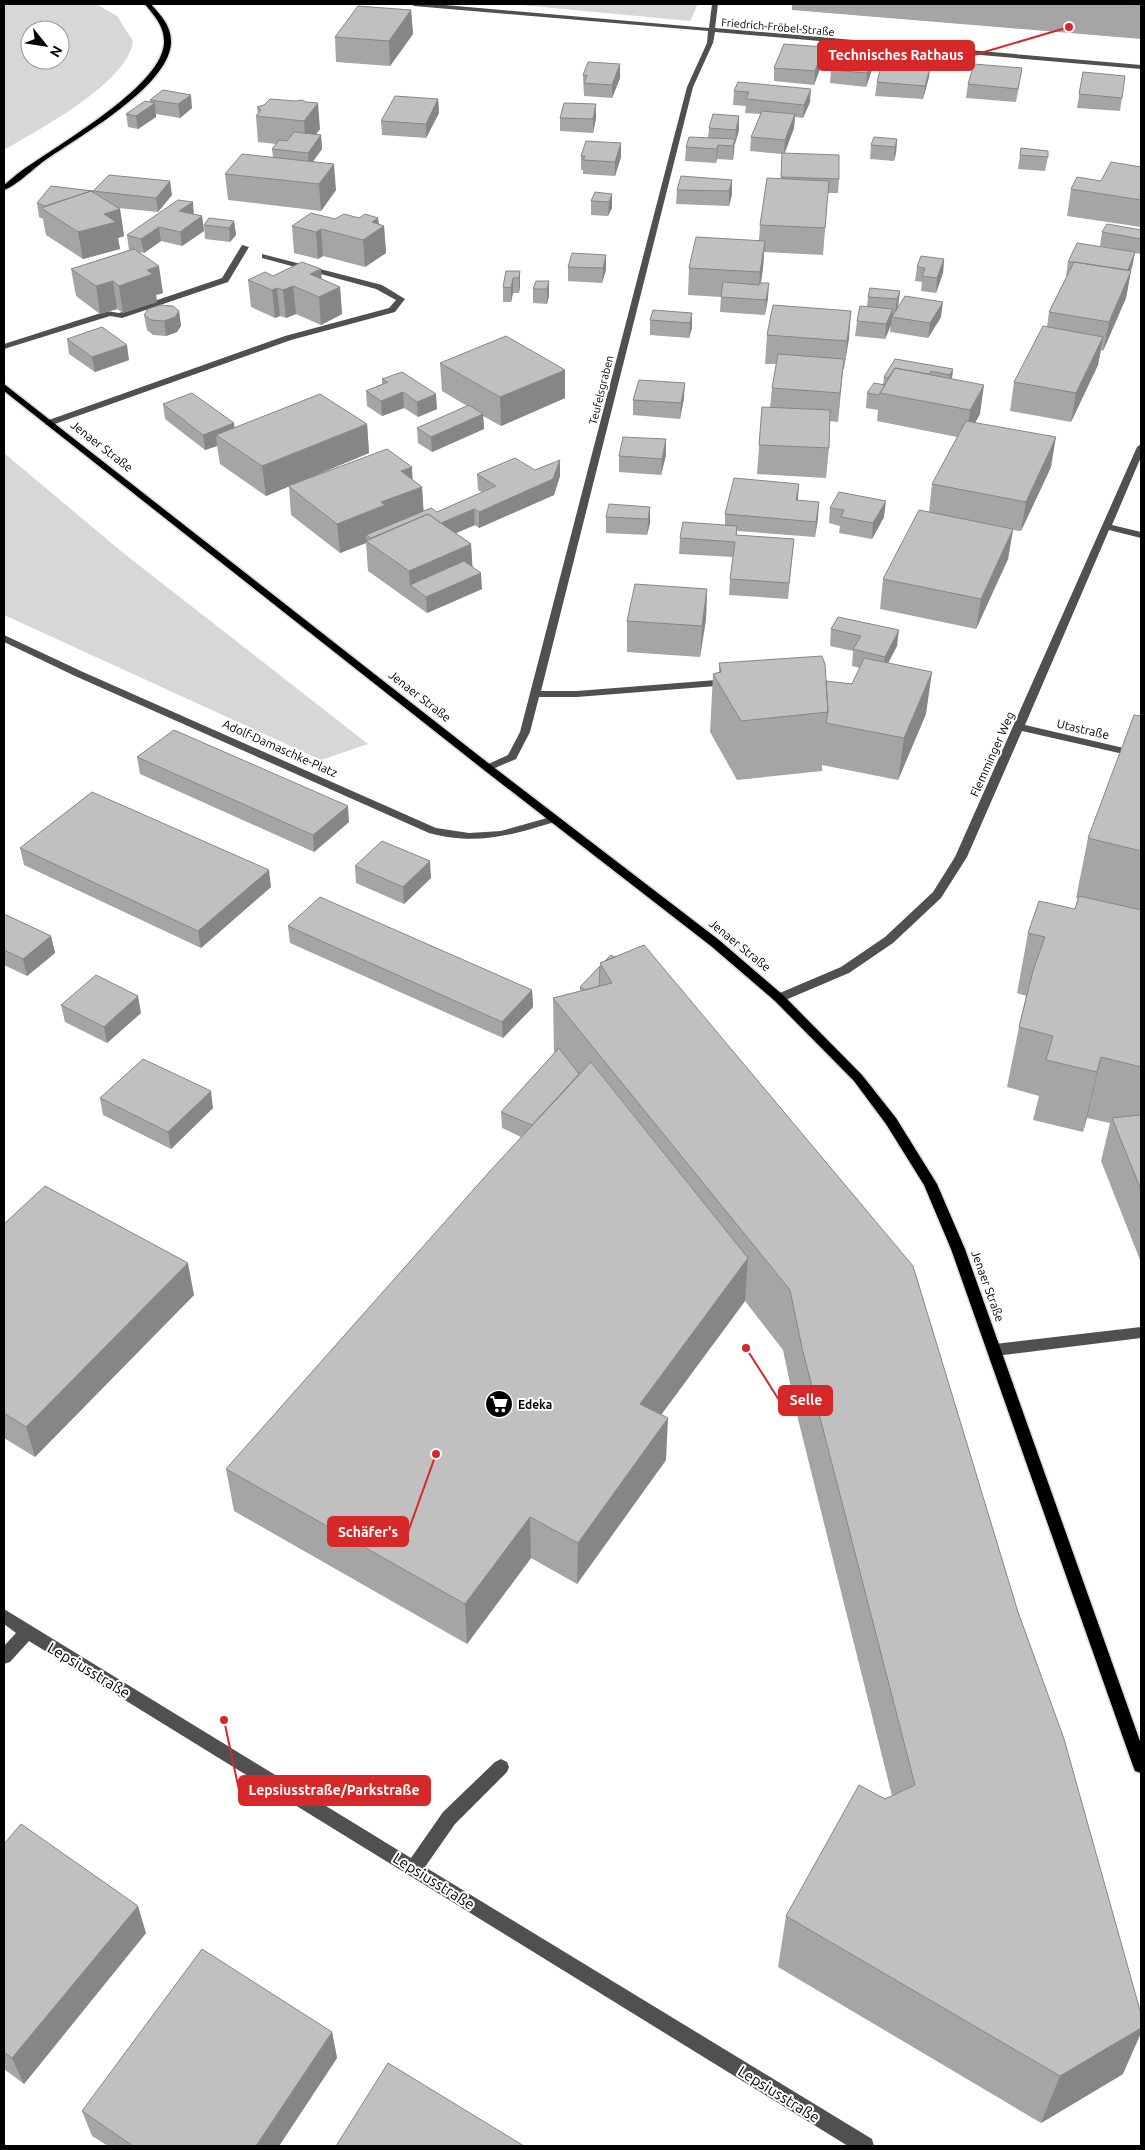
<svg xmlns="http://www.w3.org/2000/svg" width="1145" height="2150" font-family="Ubuntu,sans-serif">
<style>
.green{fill:#d7d7d7;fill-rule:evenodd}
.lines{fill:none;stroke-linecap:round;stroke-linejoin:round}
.major-casing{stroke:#dbdbdb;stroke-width:3}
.minor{fill:#505050;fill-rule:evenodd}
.major{fill:#000;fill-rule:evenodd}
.wall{fill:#a5a5a5}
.shaded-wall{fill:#868686}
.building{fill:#c0c0c0;stroke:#868686}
.labels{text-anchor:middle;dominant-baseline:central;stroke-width:4;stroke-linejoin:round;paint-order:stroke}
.far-street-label{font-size:11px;fill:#000;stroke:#fff}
.street-label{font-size:12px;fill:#000;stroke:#fff}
.poi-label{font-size:12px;font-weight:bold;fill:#000;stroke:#fff;text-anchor:start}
.near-street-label{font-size:15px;fill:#000;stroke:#fff}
.leader{fill:none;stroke:#d62828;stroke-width:2}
.callout-dot{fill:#d62828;stroke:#fff;stroke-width:2}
.callout{fill:#d62828;stroke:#d62828;stroke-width:2}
.callout-label{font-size:14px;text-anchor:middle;font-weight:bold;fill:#fff}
</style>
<rect width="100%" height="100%" fill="#fff"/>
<path class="green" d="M4,4H96L117,16L133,41C128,83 38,130 4,150ZM30,30H60V60H30Z
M510,4H698L690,21Z
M4,453L122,552L368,744L321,760L4,615Z"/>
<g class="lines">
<g class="major-casing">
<path id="major" d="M145,4H151C161,16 172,26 171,44C167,88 78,137 44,161C33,169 16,186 4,190V185L16,175C51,148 160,89 164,44C165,26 154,16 145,4Z
M4,384L492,766L719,940L783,995L862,1075L896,1118L937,1184L965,1249L1141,1744V1773L1135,1771L1133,1766L951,1249L924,1185L886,1124L854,1081L775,1001L711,946L484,770L4,391Z"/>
</g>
<path class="minor" d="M411,4H434L709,28L712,4H718L715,28L1141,65V69L715,32L713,43L693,87L541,691H577L729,679L734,682L729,685L577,697H539L530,732L516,759L488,771L483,768L484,766L508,755L520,732L687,87L707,43L708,31L414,6Z
M242,245L249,247L228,282L122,318L110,316L4,349V344L107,311L119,313L222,278Z
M262,254L382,285L405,299L395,312L291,340L52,425H46V421L285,336L389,308L396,300L376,289L262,258Z
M1141,444V457L1112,525L1141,532V538L1109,530L1025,725L1141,752V758L1022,731L967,857L941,898L893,943L849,973L783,1001H775L773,998L775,995L841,967L885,937L933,892L955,857L1137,447Z
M4,635L83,672L436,828L469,833L501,831L554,816L560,819L558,821C511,835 479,846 429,833L75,676L4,642Z
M1141,1327V1338L995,1356L990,1354L988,1350L990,1346L995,1344Z
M4,1609L411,1858L443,1812L495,1762L501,1759L507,1762L509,1767L507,1772L455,1824L425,1867L872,2139L874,2146H848L29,1641L10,1662L4,1664V1646L16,1633L4,1624Z"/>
<use href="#major" class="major"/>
</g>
<path class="wall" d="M792,4H1141V39L792,10Z
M411,10L413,34L390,66L336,62L335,37Z
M823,61L814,85L774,81V68Z
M620,64V78L612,98L584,96L583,75Z
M873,67L866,87L830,83L831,70Z
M1083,72L1122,98L1120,111L1077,108Z
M929,77L923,99L875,96L877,82Z
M1020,81L1016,102L966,98L968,84Z
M738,82L810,102L803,118L795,117L794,128L785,153L839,179L838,193H828L823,255L764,252L763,268L761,283L768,298L765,315L720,312L721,297L688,295L689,268L759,240L760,225L781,178L782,154L750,151L751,137L761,114L745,113L746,106L733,105L734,91Z
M163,90L192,108L180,118L156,114V117L138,129L128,127L126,114L150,102V100Z
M270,99L320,129L316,134L321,135L322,149L313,161L336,190L321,211L228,200L225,174L273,157L272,149L276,144L258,142L256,116L258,114L257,107L264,105Z
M438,99L439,113L426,138L382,135L381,121Z
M560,118H596L593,133L560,131Z
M709,128L739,130L735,144H734L733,160L717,159L716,163L685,161L686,147L708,138Z
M897,139L896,153L894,161L870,159L871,145Z
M621,143V157L615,176L583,174V170H581V156Z
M1021,148L1048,157L1045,171L1018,169Z
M1141,160V227L1067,216L1071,189L1101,181L1140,166Z
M732,180V194L729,206L676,204L677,190Z
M93,191V193V191L172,195L158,212L118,208L120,209L124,236L118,238L120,249L83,259L46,235L43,219L39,217L37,203Z
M612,194V208L608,216L591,215V201Z
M194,214L202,216L204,231L182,246L161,241L144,253L140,252L163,293L156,295L157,302L123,313L117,309L100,314L76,296L71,269L129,250L127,235Z
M359,218H378L379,224L384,226L386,253L365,267L323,256L318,259L294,253L292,226Z
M234,221L236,235L230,242L205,239L204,225Z
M1141,230V254L1135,253L1132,267L1131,270L1126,298L1103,351L1101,350L1098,365L1071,422L1010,411L1014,382L1047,327L1049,312L1067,276H1066L1068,262L1115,249L1100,246L1102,232Z
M606,255V270L602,283L568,281V267Z
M944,259L943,273L936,293L921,291L922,282L915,281L917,267Z
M321,269V279L340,287L342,314L321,325L296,314L286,318L280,316L275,318L251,307L248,280Z
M520,271V286L519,293H513L511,302H503V287Z
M549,281V296L547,304L533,303V289Z
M900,291L898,306L941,317L928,338L890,332L891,325L885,339L855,336L857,321L867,306L868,297Z
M179,311L181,326L177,332L166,336L153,335L147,330L144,315Z
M851,311L844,369H843L838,422L829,421V448L826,478L757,474L762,407H770L772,388L776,364H765L767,335Z
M692,313V328L689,338L650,335V320Z
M67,339L129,360L95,372L69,354Z
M895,359L953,369L952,379L980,414L975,422L1051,467L1021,531L1013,530L1008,559L976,629L880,609L883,579L929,512L932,484L957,437L877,421L878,410L866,408L867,393L883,384L884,377Z
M440,363L565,398L501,426L483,416L484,429L432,452L418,443L417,428L467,406L442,391Z
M382,379L437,409L418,417L404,408L382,416L367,406L366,391L382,384Z
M684,398L680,419L633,415V400Z
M163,404L234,423V428L367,424L369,453L304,480H413L422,487L423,511L437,512L482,492L478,490L477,474L535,470L560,460V476L554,495L479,528L475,525L456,533L471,544L472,567L482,589L427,613L368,571L366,543L340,553L291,515L289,486L266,496L220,464L217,446L205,450L165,419Z
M666,455L661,475L619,472V456Z
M798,500L818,518L815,537L737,531V535L794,539L788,599L729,595L730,579L733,557L679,554L680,538L725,525V514Z
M650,507V523L647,535L606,533V517Z
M830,508L884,517L872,539L839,533L840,526L829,523Z
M707,589L706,619L700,657L627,652V621Z
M838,617L897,646L888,663L926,714L898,780L822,765V771L737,780L710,732L713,674L719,672V663L826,681L852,684L860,668L852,666L853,651L830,646L831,629Z
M1141,716V1260H1140L1101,1161L1110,1123L1087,1118L1083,1132L1033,1120L1039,1096L1007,1087L1019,1027L1026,996L1017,993L1028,933L1075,909L1079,898H1076L1088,838Z
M137,757L349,822L314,852L140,774Z
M20,848L271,887L201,948L24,865Z
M355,866L431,878L404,904L356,883Z
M4,914L51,936L55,953L27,976L4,965Z
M288,926L532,990L533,1007L503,1038L290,943Z
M644,945L1123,2074L1041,2123L778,1967L786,1916L885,1799L892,1796L795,1407L783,1350L745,1301L661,1415L666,1460L577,1584L531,1558L467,1644L234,1511L226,1469L521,1137L502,1128L501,1112L554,1053L553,998L580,991V987L600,966V963Z
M61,1005L141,1013L107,1043L65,1022Z
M100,1098L213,1108L171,1149L103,1115Z
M4,1224L194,1295L35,1457L4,1438Z
M4,1844L146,1933L24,2084L4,2069Z
M332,2032L337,2058L279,2146H108L92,2136L82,2111Z"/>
<path class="shaded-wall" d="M411,10L413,34L390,66L389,41Z
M824,47L823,61L814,85L815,71Z
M874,54L873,67L866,87L867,73Z
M620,64V78L612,98V85Z
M931,64L929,77L923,99L925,86Z
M811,89L810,102L803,118L804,105Z
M191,95L192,108L180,118L178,104Z
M438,99L439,113L426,138V124Z
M155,103L156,117L138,129L136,116Z
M318,103L320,129L306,147L304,121Z
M596,104V118L593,133V119Z
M795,114L794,128L784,154L785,140Z
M739,116V130L735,144L736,130Z
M321,135L322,149L309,167L308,153Z
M735,139L734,153L733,160V146Z
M897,139L896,153L894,161L895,147Z
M621,143V157L615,176V162Z
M718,145L717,159L716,163L717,149Z
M334,164L336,190L321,211L319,184Z
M732,180V194L729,206V191Z
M170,181L172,195L158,212L156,198Z
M612,194V208L608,216L609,202Z
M193,202L194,216L179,211Z
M120,209L124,236L118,238L120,249L83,259L78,232L104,214Z
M202,216L204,231L182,246L180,232Z
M378,218L379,229L384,226L386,253L365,267L363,240L372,222Z
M234,221L236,235L230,242L229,228Z
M159,227L161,241L144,253L141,239Z
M321,229L323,256L318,259L316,232Z
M765,241L763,268L758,299L760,272Z
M1135,252L1132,267L1125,286L1127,271Z
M606,255V270L602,283L603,268Z
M944,259L943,273L936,293L937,278Z
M159,266L163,293L156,295L157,302L123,313L119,286L147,270Z
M321,269L323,295L340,287L342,314L321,325L319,297L310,274Z
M520,271V286L519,293V278Z
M1131,271L1126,298L1103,351L1109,322Z
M513,278V293L511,302V288Z
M113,281L117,309L100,314L96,286Z
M549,281V296L547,304V289Z
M769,283L768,298L765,315L766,300Z
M293,286L296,314L286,318L283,290Z
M277,288L280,316L275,318L272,290Z
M900,291L898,306L895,314L897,299Z
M943,302L941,317L928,338L930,323Z
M893,309L891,325L885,339L886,324Z
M179,311L181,326L177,332L166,336L164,321Z
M851,311L849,339L844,369L847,341Z
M692,313V328L689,338L690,323Z
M1103,337L1098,365L1071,422L1076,393Z
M127,345L129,360L95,372L92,357Z
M844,359L841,387L838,422L840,393Z
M953,369L951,384L948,390L950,375Z
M565,370V398L501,426L500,397Z
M685,383L684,398L680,419L681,403Z
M984,385L980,414L966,439L970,410Z
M403,392L404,408L382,416L381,401Z
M436,394L437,409L418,417L417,402Z
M483,414L484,429L432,452L431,437Z
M234,423L236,439L216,435L217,446L205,450L203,435Z
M367,424L369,453L266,496L262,466Z
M1056,437L1051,467L1021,531L1026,502Z
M666,439V455L661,475L662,459Z
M560,460V476L554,495L479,528V512Z
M412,467L413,490L422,487L424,516L366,535L367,541H366V543L340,553L337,524L381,502L401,471Z
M799,484L798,499L795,516L796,500Z
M886,501L884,517L872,539L873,523Z
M819,502L818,518L815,537L816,522Z
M650,507V523L647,535L648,519Z
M474,509L475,525L393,560L384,547Z
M1013,529L1008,559L976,629L981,599Z
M471,544L473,574L410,585L409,571Z
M481,573L482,589L427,613L426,597Z
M707,589L706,619L700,657L702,626Z
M899,630L897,646L883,673L885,657Z
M932,672L926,714L898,780L904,738Z
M348,806L349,822L314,852L313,835Z
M430,861L431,878L404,904L403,887Z
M269,870L271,887L201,948L198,931Z
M51,936L55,953L27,976L23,959Z
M532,990L533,1007L503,1038L502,1022Z
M138,996L141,1013L107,1043L104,1027Z
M1101,1057L1087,1118L1083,1132L1097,1072Z
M211,1091L213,1108L171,1149L168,1132Z
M748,1258L745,1301L638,1446L640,1404Z
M188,1263L194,1295L35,1457L26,1427Z
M668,1418L666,1460L577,1584L578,1543Z
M530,1517L531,1558L467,1644L465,1604Z
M138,1906L146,1933L24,2084L12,2058Z
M1141,2028V2033L1123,2074L1041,2123L1060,2076Z
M332,2032L337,2058L279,2146H256Z"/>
<path class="building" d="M1124,4H1141V5Z
M358,6L411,10L389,41L335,37Z
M784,44L824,47L815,71L774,68Z
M838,51L874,54L867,73L831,70Z
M883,60L931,64L925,86L877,82Z
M588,62L620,64L612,85L584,83L587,75H583Z
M974,64L1022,68L1018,89L968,84Z
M1083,72L1125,76L1122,98L1079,94Z
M738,82L811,89L804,105L746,99L749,92L734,91Z
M163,90L191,95L178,104L150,100Z
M395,96L438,99L426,124L381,121Z
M270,99L296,101L302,100L306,102L318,103L304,121L256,116L261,110L257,107L264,105Z
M145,101L155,103L136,116L126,114Z
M564,103L596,104L593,119L560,118Z
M762,111L795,114L785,140L751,137Z
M713,114L739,116L736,130L709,128Z
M294,132L321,135L308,153L272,149L279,140L287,141Z
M689,137L735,139L733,146L718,145L717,149L686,147Z
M874,137L897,139L895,147L871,145Z
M586,141L621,143L615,162L583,160L585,156H581Z
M1021,148L1048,151V157L1020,155Z
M782,153L839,155V179L781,177Z
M242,154L334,164L319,184L225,174Z
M1111,162L1141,167V200L1071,189L1077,177L1101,181Z
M109,175L170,181L156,198L93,191Z
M681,176L732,180L729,191L677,190Z
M767,178L829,181L825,228L760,225Z
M51,186L93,191V192L91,191L45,206L37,203Z
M91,191L120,209L104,214L116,222L78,232L41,208Z
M595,192L612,194L609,202L591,201Z
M178,200L193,202L179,211L202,216L180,232L159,227L141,239L127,235Z
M311,213L335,219L344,214L359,218L365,214L378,218L372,222L384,226L363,240L321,229L316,232L292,226Z
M209,218L234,221L229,228L204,225Z
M1107,224L1141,230V239L1102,232Z
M696,237L765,241L760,272L689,268Z
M1077,243L1135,252L1128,270L1074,262H1068Z
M134,249L159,266L147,270L153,274L119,286L113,281L96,286L71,269Z
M572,253L606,255L603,268L568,267Z
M921,256L944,259L937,278L922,276L925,268L917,267Z
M302,262L321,269L310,274L340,287L319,297L293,286L283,290L277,288L272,290L248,280L265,272L273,276Z
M1074,262L1131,271L1109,322L1049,312Z
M506,271H520L519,278H513L511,288L503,287Z
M536,281H549L547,289H533Z
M723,282L759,285V283H769L766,300L721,297Z
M870,288L900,291L897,299L868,297Z
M905,296L943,302L930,323L892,317Z
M160,305L173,306L179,311L175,317L164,321L151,320L144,315L148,309Z
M773,305L851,311L847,341L767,335Z
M860,306L893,309L886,324L857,321Z
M653,310L692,313L690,323L650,320Z
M1043,326L1103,337L1076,393L1014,382Z
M102,327L127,345L92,357L67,339Z
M506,336L565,370L500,397L440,363Z
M778,354L844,359L840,393L772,388Z
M895,359L953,369L950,375L931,371L929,374L895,368L888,378L884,377Z
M895,368L984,385L970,410L880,393Z
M402,372L436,394L417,402L403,392L381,401L366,391L388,382L382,379Z
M639,380L685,383L681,403L633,400Z
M874,383L885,385L880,393L879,395L867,393Z
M192,393L234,423L203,435L163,404Z
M320,394L367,424L262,466L216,435Z
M469,405L483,414L431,437L417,428Z
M762,407L830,410L829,448L759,445Z
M966,421L1056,437L1026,502L932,484Z
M623,437L666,439L662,459L619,456Z
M387,449L412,467L401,471L422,487L381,502L385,505L337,524L288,486Z
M515,458L535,470L560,460L553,479L479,512L474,509L441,523L428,514L371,538L366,535L431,508L437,512L496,486L477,474Z
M734,478L799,484L796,500L819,502L816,522L725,514Z
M839,492L886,501L873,523L841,517L844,510L830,508Z
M609,504L650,507L648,519L606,517Z
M919,510L1013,529L981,599L883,579Z
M428,514L471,544L409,571L366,541Z
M683,522L737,526L736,535L794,539L789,583L730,579L735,542L680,538Z
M464,561L481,573L426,597L410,585Z
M635,584L707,589L702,626L627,621Z
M838,617L899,630L885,657L853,649L861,636L831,629Z
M822,656L825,664L828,712L741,721L713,674L721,672L719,663Z
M864,658L932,672L904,738L826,723L828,712L826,681L852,684Z
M1134,715L1141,716V851L1088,838Z
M174,730L348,806L313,835L137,757Z
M92,792L269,870L198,931L20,848Z
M382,841L430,861L403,887L355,866Z
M1079,896L1141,910V1067L1101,1057L1097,1072L1046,1060L1053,1036L1019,1027L1033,971L1045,937L1028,933L1039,901L1075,909Z
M320,897L532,990L502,1022L288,926Z
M4,914L51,936L23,959L4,950Z
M644,945L913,1266L1018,1612L1064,1739L1141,2014V2028L1060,2076L786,1916L859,1785L885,1799L915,1785L802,1348L790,1290L553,998L612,983L600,963Z
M611,955L615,957L605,961Z
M600,966L599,986L586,990L580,987Z
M96,975L138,996L104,1027L61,1005Z
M559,1048L579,1074L532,1125L501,1112Z
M143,1059L211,1091L168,1132L100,1098Z
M591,1062L748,1258L640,1404L668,1418L578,1543L530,1517L465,1604L226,1469L490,1171Z
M1141,1115V1190L1112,1118Z
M45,1186L188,1263L26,1427L4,1413V1224Z
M21,1824L138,1906L12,2058L4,2052V1844Z
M202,1949L332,2032L256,2146H133L82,2111Z
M388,2063L524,2146H336Z"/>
<defs>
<g id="supermarket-disc" transform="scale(1.4375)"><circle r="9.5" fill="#000" stroke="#fff"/><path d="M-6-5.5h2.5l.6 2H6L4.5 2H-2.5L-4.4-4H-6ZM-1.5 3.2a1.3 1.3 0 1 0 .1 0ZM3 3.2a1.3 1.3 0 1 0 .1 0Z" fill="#fff"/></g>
</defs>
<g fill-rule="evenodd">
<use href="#supermarket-disc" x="499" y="1404"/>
</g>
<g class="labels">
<g class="far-street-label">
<text transform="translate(778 27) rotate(5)">Friedrich-Fröbel-Straße</text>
<text transform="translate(601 390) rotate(-76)">Teufelsgraben</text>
</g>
<g class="street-label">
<text transform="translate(102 446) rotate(38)">Jenaer Straße</text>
<text transform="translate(420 696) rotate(38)">Jenaer Straße</text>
<text transform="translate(1083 729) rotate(13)">Utastraße</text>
<text transform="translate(280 748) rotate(24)">Adolf-Damaschke-Platz</text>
<text transform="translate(992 754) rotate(-66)">Flemminger Weg</text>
<text transform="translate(740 945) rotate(39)">Jenaer Straße</text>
<text transform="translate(988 1286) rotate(70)">Jenaer Straße</text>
</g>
<g class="poi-label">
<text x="518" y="1404">Edeka</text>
</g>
<g class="near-street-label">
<text transform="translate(89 1670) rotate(31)">Lepsiusstraße</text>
<text transform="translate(434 1881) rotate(32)">Lepsiusstraße</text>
<text transform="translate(779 2094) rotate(32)">Lepsiusstraße</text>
</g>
</g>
<path class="leader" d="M1069 27L974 55M746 1348L779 1400M436 1454L408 1532M224 1720L239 1790"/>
<g class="callout-dot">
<circle cx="1069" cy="27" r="5"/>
<circle cx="746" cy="1348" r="5"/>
<circle cx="436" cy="1454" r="5"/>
<circle cx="224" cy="1720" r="5"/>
</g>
<g class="callout">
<rect x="818" y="41" width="156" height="29" rx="5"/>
<rect x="779" y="1386" width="53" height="29" rx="5"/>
<rect x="328" y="1517" width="80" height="29" rx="5"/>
<rect x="239" y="1776" width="191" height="29" rx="5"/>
</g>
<g class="callout-label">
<text x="896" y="60">Technisches Rathaus</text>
<text x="806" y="1405">Selle</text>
<text x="368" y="1537">Schäfer's</text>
<text x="334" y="1795">Lepsiusstraße/Parkstraße</text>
</g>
<rect width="1145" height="2150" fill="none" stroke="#000000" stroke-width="10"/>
<g transform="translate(45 45) rotate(120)"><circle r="24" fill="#ffffff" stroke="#999999"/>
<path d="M0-4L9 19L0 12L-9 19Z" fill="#000000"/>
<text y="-8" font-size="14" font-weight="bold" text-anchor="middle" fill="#000000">N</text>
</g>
</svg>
